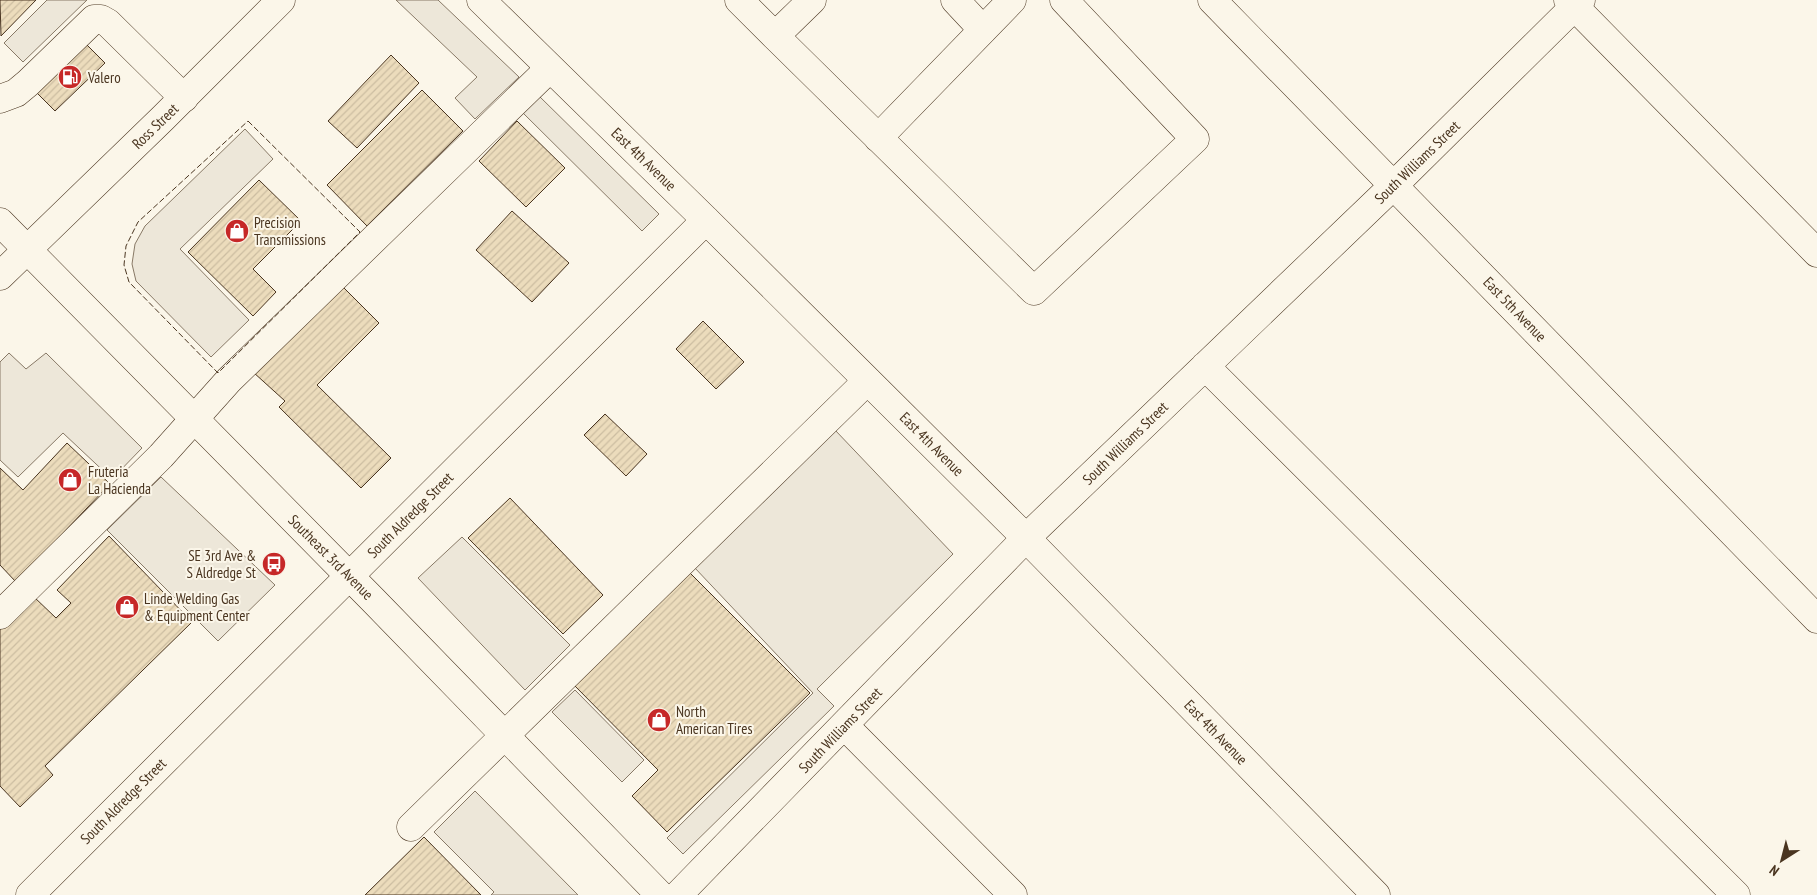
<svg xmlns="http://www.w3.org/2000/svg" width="1817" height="895" font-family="'PT Sans Narrow',sans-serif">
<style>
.parking{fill:#ede7d9;stroke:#887966}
.building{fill:url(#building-hatch);stroke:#4a3520}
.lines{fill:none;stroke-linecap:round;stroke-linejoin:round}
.minor-casing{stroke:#4a3520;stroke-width:29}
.major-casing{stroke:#4a3520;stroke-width:29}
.minor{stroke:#fbf6e9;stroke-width:28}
.major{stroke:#fbf6e9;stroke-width:28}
.fence{stroke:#4a3520;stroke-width:1;stroke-dasharray:6 2.5;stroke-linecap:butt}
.labels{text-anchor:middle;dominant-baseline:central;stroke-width:4;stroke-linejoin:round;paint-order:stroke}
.poi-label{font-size:15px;fill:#4a3520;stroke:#fbf6e9;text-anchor:start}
.street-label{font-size:15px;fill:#4a3520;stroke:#fbf6e9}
</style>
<defs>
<pattern id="building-hatch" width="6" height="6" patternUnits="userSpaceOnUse" patternTransform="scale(1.25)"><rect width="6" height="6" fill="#ecdcbc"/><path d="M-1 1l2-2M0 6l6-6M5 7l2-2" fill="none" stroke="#ccbda1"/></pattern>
</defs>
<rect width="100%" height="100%" fill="#fbf6e9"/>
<path class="parking" d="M47,0H87L23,62L4,43Z
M396,0H438L519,77L475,119L455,98L477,77Z
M538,95L659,214L642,231L521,111Z
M245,129L273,159L180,249L249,320L211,357L136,281L132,264L135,244L145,226Z
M9,353L26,369L46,353L142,448L112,479L63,433L18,477L0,460V362Z
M835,430L953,554L817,689L834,706L683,854L667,838L813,693L694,567Z
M161,477L275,585L218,641L107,530Z
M462,537L570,645L525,690L418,578Z
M575,690L644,760L622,782L552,712Z
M475,791L578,895H491L494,892L434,832Z"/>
<path class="building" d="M0,0H36L1,36Z
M85,43L105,63L55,111L35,91Z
M391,55L419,83L357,148L328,121Z
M422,90L463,131L367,226L327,185Z
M517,121L565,168L526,207L479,161Z
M259,180L301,221L253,269L276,292L253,316L188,252Z
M512,211L569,263L532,302L476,250Z
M342,286L379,323L317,385L391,458L361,488L279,407L285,401L253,372Z
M703,321L744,362L716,389L676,349Z
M605,414L647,454L626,476L584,435Z
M67,443L110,484L16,582L0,565V468L23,490Z
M510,498L603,595L563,634L468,538Z
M109,536L192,622L45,766L53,775L20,807L0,786V628L33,596L56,618L71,603L57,590Z
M688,571L810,693L667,832L632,796L658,770L573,684Z
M424,837L481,895H365Z"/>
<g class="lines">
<g class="minor-casing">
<path id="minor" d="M481,0L706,220L1026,538L1376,895
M739,0L775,36L812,0
M955,0L983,30
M1212,0L1817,619
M1568,0L1817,253
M775,36L1034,291L1195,139L1064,0
M0,99L16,93L28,83L94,19H101L108,23L184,98
M878,138L1012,0
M1205,366L1736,895
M0,615L161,456L229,380L550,68
M844,725L1013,895
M411,827L867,381
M30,895L706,220
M678,895L1026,538L1394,185L1581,0"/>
</g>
<g class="major-casing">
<path id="major" d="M0,222L373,600L660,895
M0,276L163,118L281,0"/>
</g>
<use href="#minor" class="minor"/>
<use href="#major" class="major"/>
<path class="fence" d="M248,121L360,232L218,373L129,282L124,265L126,246L138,222Z"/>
</g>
<defs>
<g id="fuel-disc" transform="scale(1.25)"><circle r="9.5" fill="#c62828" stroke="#fbf6e9"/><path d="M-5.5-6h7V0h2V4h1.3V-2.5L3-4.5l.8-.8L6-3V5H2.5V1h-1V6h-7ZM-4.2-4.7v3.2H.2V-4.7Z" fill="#fff"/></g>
<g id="shop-disc" transform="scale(1.25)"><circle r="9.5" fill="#c62828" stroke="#fbf6e9"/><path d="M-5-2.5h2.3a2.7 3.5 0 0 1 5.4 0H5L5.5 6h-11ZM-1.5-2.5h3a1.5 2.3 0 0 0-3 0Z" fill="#fff"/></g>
<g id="bus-disc" transform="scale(1.25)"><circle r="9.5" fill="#c62828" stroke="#fbf6e9"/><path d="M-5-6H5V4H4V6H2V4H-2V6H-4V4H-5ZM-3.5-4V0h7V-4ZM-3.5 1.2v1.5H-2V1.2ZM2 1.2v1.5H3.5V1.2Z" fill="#fff"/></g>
</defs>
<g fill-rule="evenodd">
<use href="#fuel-disc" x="70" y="77"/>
<use href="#shop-disc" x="237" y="231"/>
<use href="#shop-disc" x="70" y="480"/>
<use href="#bus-disc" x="274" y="564"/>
<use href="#shop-disc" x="127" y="607"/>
<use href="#shop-disc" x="659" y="720"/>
</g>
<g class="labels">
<g class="poi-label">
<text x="88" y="77">Valero</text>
<text x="254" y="222">Precision<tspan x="254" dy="17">Transmissions</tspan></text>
<text x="88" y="471">Fruteria<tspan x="88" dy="17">La Hacienda</tspan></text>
<text x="256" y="555" text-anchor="end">SE 3rd Ave &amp;<tspan x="256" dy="17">S Aldredge St</tspan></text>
<text x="144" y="598">Linde Welding Gas<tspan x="144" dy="17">&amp; Equipment Center</tspan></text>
<text x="676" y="711">North<tspan x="676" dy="17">American Tires</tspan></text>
</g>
<g class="street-label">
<text transform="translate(155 126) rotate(-44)">Ross Street</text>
<text transform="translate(644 159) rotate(44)">East 4th Avenue</text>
<text transform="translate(1417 162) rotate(-44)">South Williams Street</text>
<text transform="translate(1515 309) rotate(46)">East 5th Avenue</text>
<text transform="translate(1125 443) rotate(-44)">South Williams Street</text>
<text transform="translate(932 444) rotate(45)">East 4th Avenue</text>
<text transform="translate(410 515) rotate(-45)">South Aldredge Street</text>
<text transform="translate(331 557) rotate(45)">Southeast 3rd Avenue</text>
<text transform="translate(840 730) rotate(-46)">South Williams Street</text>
<text transform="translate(1216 732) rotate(46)">East 4th Avenue</text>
<text transform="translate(123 801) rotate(-45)">South Aldredge Street</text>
</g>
</g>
<g transform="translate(1782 860) rotate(216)" stroke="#fbf6e9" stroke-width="4" paint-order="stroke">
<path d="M0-4L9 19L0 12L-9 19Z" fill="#4a3520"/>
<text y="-8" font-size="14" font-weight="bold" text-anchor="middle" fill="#4a3520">N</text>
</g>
</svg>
